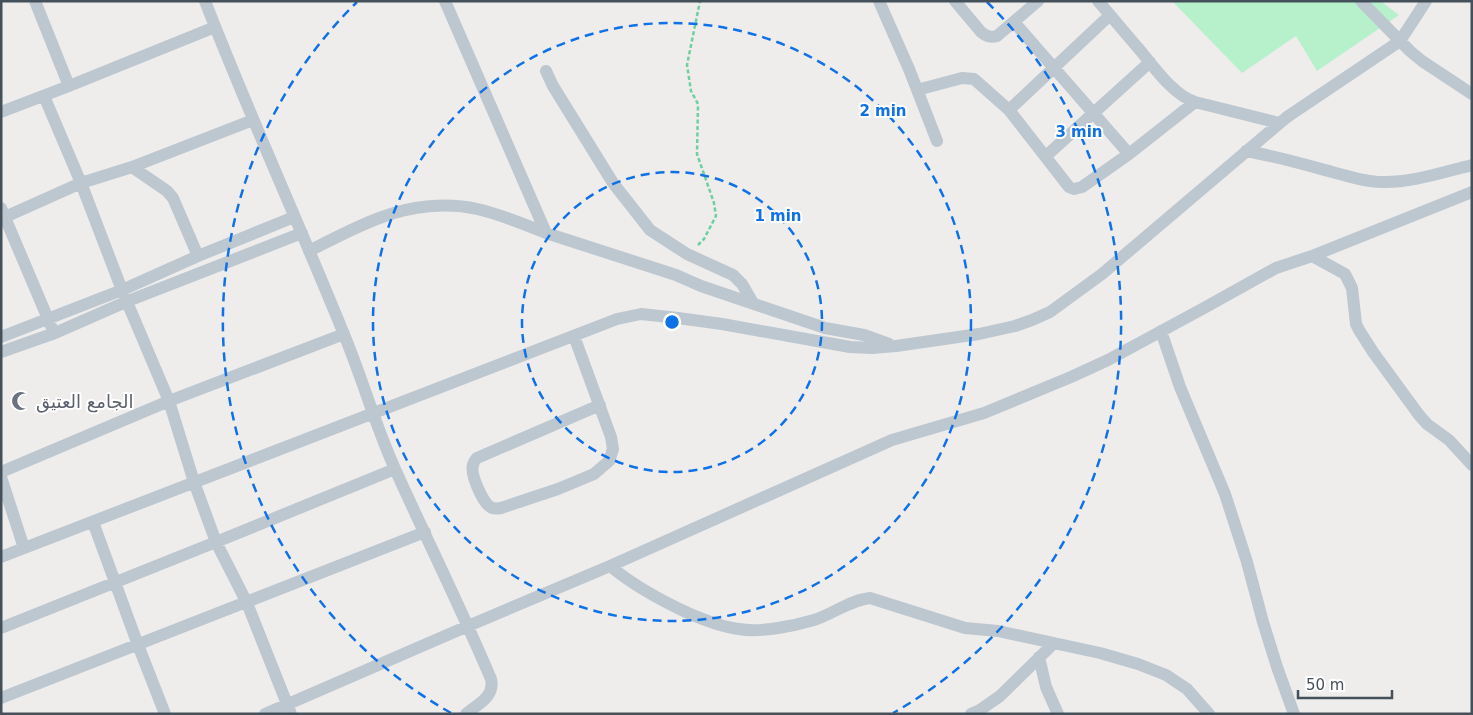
<svg xmlns="http://www.w3.org/2000/svg" width="1473" height="715" font-family="'DejaVu Sans','Noto Sans Arabic',sans-serif">
<style>
.green{fill:#b6f1cc}
.lines{fill:none;stroke-linecap:round;stroke-linejoin:round}
.path{stroke:#6dd09d;stroke-width:2.5;stroke-dasharray:4 2.5;stroke-linecap:butt}
.minor{stroke:#bcc7d0;stroke-width:12}
.ring{fill:none;stroke:#0f71e6;stroke-width:2.5;stroke-dasharray:9 6}
.labels{text-anchor:middle;dominant-baseline:central;stroke-width:4;stroke-linejoin:round;paint-order:stroke}
.worship-label{font-size:18px;fill:#5b616d;stroke:#fff;text-anchor:start}
.centre{fill:#0f71e6;stroke:#fff;stroke-width:2.5}
.ring-label{font-size:15px;text-anchor:middle;font-weight:bold;fill:#0f71e6;stroke:#fff;stroke-width:4;stroke-linejoin:round;paint-order:stroke}
</style>
<rect width="100%" height="100%" fill="#efecec"/>
<path class="green" d="M1172,1H1383V3L1399,15L1317,71L1296,36L1242,73Z"/>
<g class="lines">
<path class="path" d="M698,245L704,239L716,216L714,203L697,154L698,104L691,91L687,65L700,1"/>
<path class="minor" d="M35,1L69,86
M205,1C248,112 298,221 343,332C362,377 375,425 395,469C427,540 461,608 491,679C495,697 478,704 466,714
M445,1L546,233
M879,1L909,69L937,141
M955,1L981,32C986,36 990,38 997,36L1038,1
M1098,1C1112,17 1125,33 1139,49C1154,67 1173,95 1195,102L1279,123
M1361,1L1410,51L1422,61L1472,94
M1014,22L1129,154
M546,71L553,86L613,183L650,230L687,254L733,275L742,284L753,303
M917,90L962,78L974,79L1009,110L1069,187L1074,189L1082,187L1129,154L1195,102
M44,96L81,183L122,290L169,401L194,482L216,542L247,603L291,714
M1009,110L1110,15
M1,112L69,86L215,27
M1246,151C1275,156 1303,164 1332,172C1348,176 1365,182 1381,182C1411,183 1443,172 1472,165
M1046,156L1150,62
M132,167L167,191L173,198L198,256
M1,208L51,326
M5,217L81,183L132,167L253,120
M309,251C333,239 357,226 382,217C411,206 447,202 477,209C500,214 524,224 546,233L676,275L701,286L825,328L864,335L889,344
M1312,256L1345,274L1352,288L1356,324L1359,330L1373,352L1419,415L1427,424L1449,440L1472,465
M1161,331L1180,387L1225,494L1247,562L1263,622L1277,667L1294,714
M574,336L611,437L613,449L609,461L594,474L558,489L501,508C496,509 492,509 489,506C482,500 470,474 473,465C473,463 476,459 477,458L600,405
M1,337L122,290L198,256L294,217
M1,352L55,333L128,301L302,233
M1,472L169,401L344,334
M1,477L24,548
M93,522L138,645L165,714
M1,557L617,319L641,314L678,318L722,324L850,347L872,348L896,346L979,334L1015,326L1032,320L1050,312L1102,274L1287,117L1400,41L1426,1
M610,566C634,586 660,600 688,613C704,620 721,627 739,629C759,633 794,626 814,620C833,614 850,600 870,598L965,628L998,631L1100,653L1138,664L1166,675L1187,689L1209,714
M1,628L216,542L395,469
M1039,657L1046,687L1058,714
M1,698L425,532
M265,714L468,626L610,566L892,440L984,413L1071,377L1108,360L1204,308L1276,268L1312,256L1472,192
M971,714L980,710L1000,696L1054,643"/>
</g>
<g class="ring">
<circle cx="672" cy="322" r="150"/>
<circle cx="672" cy="322" r="299"/>
<path d="M451 713A449 449 0 0 1 357 2M987 2A449 449 0 0 1 893 713"/>
</g>
<defs>
<g id="mosque-bare" transform="scale(1.5)"><path d="M3.5-4.9A6 6 0 1 0 3.5 4.9A5 5 0 1 1 3.5-4.9Z" fill="#6b7280" stroke="#fff" stroke-width="2.5" paint-order="stroke"/></g>
</defs>
<g fill-rule="evenodd">
<use href="#mosque-bare" x="21" y="401"/>
</g>
<g class="labels">
<g class="worship-label">
<text x="36" y="401">الجامع العتيق</text>
</g>
</g>
<circle cx="672" cy="322" r="8" class="centre"/>
<g class="ring-label">
<text x="883" y="116">2 min</text>
<text x="1079" y="137">3 min</text>
<text x="778" y="221">1 min</text>
</g>
<rect width="1473" height="715" fill="none" stroke="#44505a" stroke-width="5"/>
<path d="M1298 690v8h94v-8" fill="none" stroke="#44505a" stroke-width="2.5"/>
<text x="1306" y="690" font-size="15" fill="#44505a" stroke="#ffffff" stroke-width="4" paint-order="stroke">50 m</text>
</svg>
